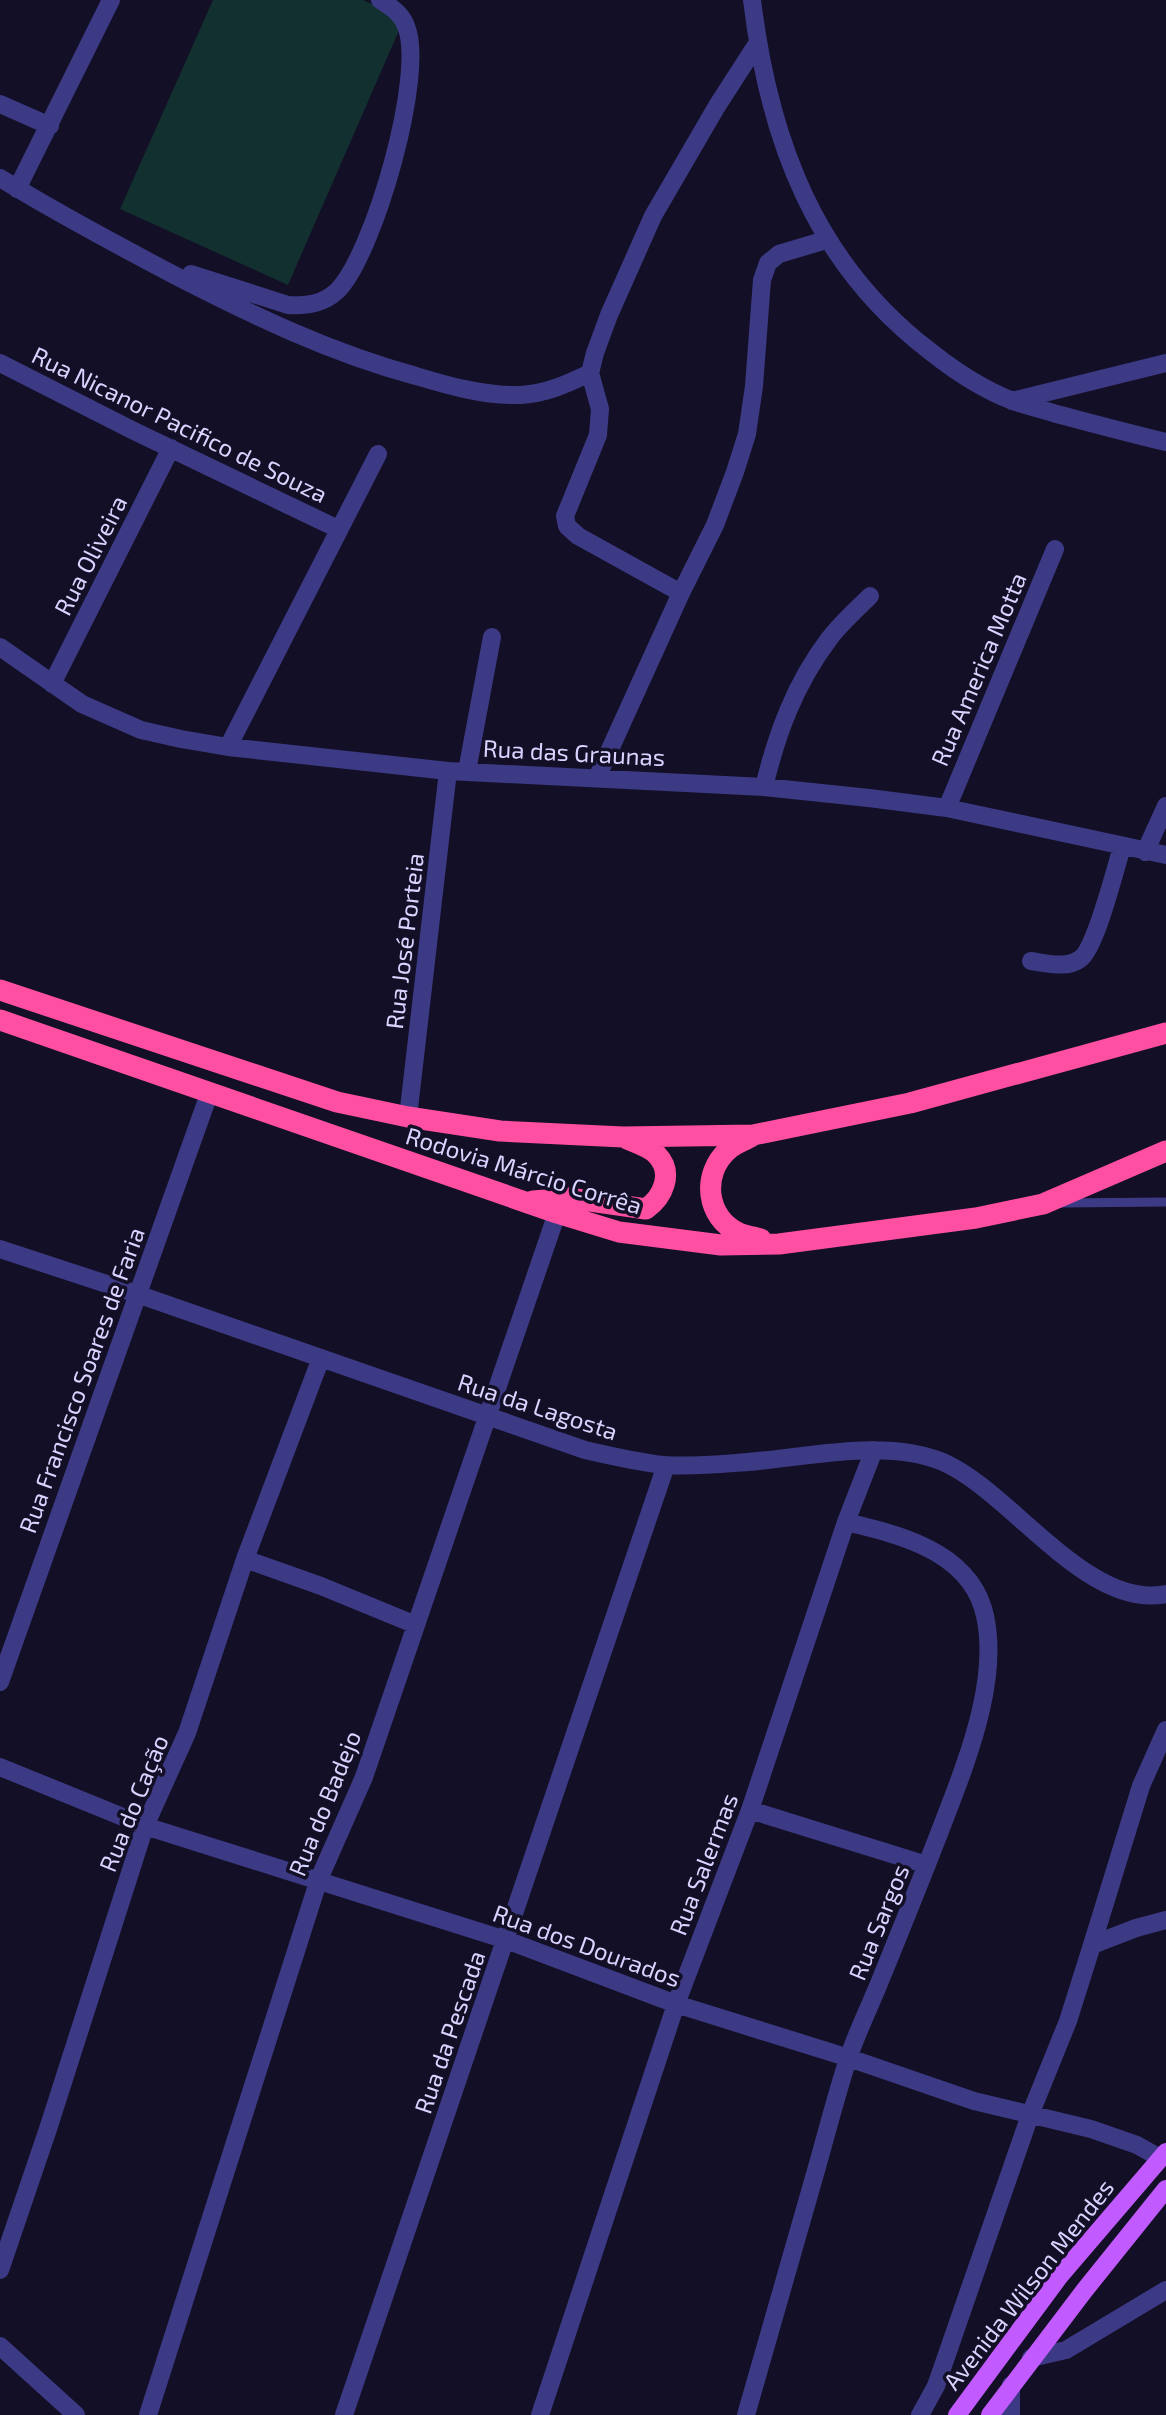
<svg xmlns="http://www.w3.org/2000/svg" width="1166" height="2415" font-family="'Exo 2',sans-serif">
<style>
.green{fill:#12302f}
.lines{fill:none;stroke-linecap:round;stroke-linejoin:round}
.lane{stroke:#3d3a85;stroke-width:9}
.street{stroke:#3d3a85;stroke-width:18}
.primary{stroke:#c25bff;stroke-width:18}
.highway{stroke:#ff4fa3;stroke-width:21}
.labels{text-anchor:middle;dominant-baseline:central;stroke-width:7;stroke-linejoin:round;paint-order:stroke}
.street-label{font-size:24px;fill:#d9d4ff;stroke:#130f26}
</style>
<rect width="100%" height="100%" fill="#130f26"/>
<path class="green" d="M213,0H363L404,19L288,285L120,209Z"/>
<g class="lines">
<path class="lane" d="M1062,1203L1166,1202"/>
<path class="street" d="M752,0C769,140 815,264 931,352C955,371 984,390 1013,401C1026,406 1040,409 1053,413C1091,423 1128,433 1166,442
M0,104L50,126
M0,178C57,213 117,245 176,276C254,316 331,353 416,376C449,386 485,396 520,395C545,394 567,384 590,373
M17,189L111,0
M191,274L288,305C307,306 324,304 338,290C374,253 426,73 406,26C401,13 391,7 380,0
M0,363L132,430L338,529
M1012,401L1166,363
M681,593L578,536L567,526L565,516L598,435L600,409L590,373L595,353L609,315L653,216L717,106L757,44
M0,647L82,704L141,730L181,739L228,747L448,771L764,787L869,798L947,808L1166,855
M52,684L171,448
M228,747L378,454
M467,771L492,637
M597,778L681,593L715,525L735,472L747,434L754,386L762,280L768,263L779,254L826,240
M764,787C777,733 795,684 829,639C841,623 856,610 870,596
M947,808L1055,549
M1145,852L1166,806
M1031,961C1046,963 1067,969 1080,959C1096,948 1115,869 1122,847
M408,1117L448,771
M0,1249L137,1294L585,1450C611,1456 637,1462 663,1465C691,1467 721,1464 748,1462C809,1457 886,1438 943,1462C1010,1491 1088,1611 1166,1594
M245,1559L321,1586L416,1625
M0,1682L209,1094
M0,1767L145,1826L506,1940L676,2004L849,2058L974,2101L1091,2129L1137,2145L1160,2158
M750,1810L927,1865
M1092,1945L1141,1786L1166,1730
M0,2270L48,2129L145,1826L187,1733L245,1559L321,1358
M0,2346L76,2415
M1031,2358L1066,2350L1166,2290
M1011,2385V2415
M148,2415L319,1879L364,1777L557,1213
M344,2415L666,1465
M540,2415L676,2004L750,1810L846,1522L874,1450
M746,2415C768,2337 791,2259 813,2181C825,2140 835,2099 848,2059C857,2032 870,2006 880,1981C902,1927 924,1873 945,1818C968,1758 1002,1673 983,1608C965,1550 897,1534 846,1522
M920,2415L936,2386L1030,2115L1068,2021L1092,1945L1136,1928L1166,1920"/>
<path class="primary" d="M957,2415L1059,2277L1166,2152
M990,2415L1084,2291L1166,2189"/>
<path class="highway" d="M0,990L337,1102L408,1117L500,1131L623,1137L753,1135L910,1103L1166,1033
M0,1020L557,1213L619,1232L721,1245L779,1244L976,1218L1043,1204L1166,1151
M752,1136C744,1141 734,1144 728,1150C701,1174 706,1218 739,1233C746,1236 754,1237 761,1239
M533,1201L569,1198L646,1209C663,1197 674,1173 657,1155C650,1147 636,1143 627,1139"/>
</g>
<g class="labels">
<g class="street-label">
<text transform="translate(180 424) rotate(26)">Rua Nicanor Pacifico de Souza</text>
<text transform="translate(90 555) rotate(-63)">Rua Oliveira</text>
<text transform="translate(978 669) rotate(-67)">Rua America Motta</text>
<text transform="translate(574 752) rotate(3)">Rua das Graunas</text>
<text transform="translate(404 941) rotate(-83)">Rua José Porteia</text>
<text transform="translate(524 1170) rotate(17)">Rodovia Márcio Corrêa</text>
<text transform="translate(81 1380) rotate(-70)">Rua Francisco Soares de Faria</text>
<text transform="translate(538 1406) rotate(18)">Rua da Lagosta</text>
<text transform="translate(133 1803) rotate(-68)">Rua do Cação</text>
<text transform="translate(324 1803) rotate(-68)">Rua do Badejo</text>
<text transform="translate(703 1864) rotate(-69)">Rua Salermas</text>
<text transform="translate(878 1922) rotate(-68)">Rua Sargos</text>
<text transform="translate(587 1945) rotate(20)">Rua dos Dourados</text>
<text transform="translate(449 2032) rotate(-71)">Rua da Pescada</text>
<text transform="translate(1028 2284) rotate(-52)">Avenida Wilson Mendes</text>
</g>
</g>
</svg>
